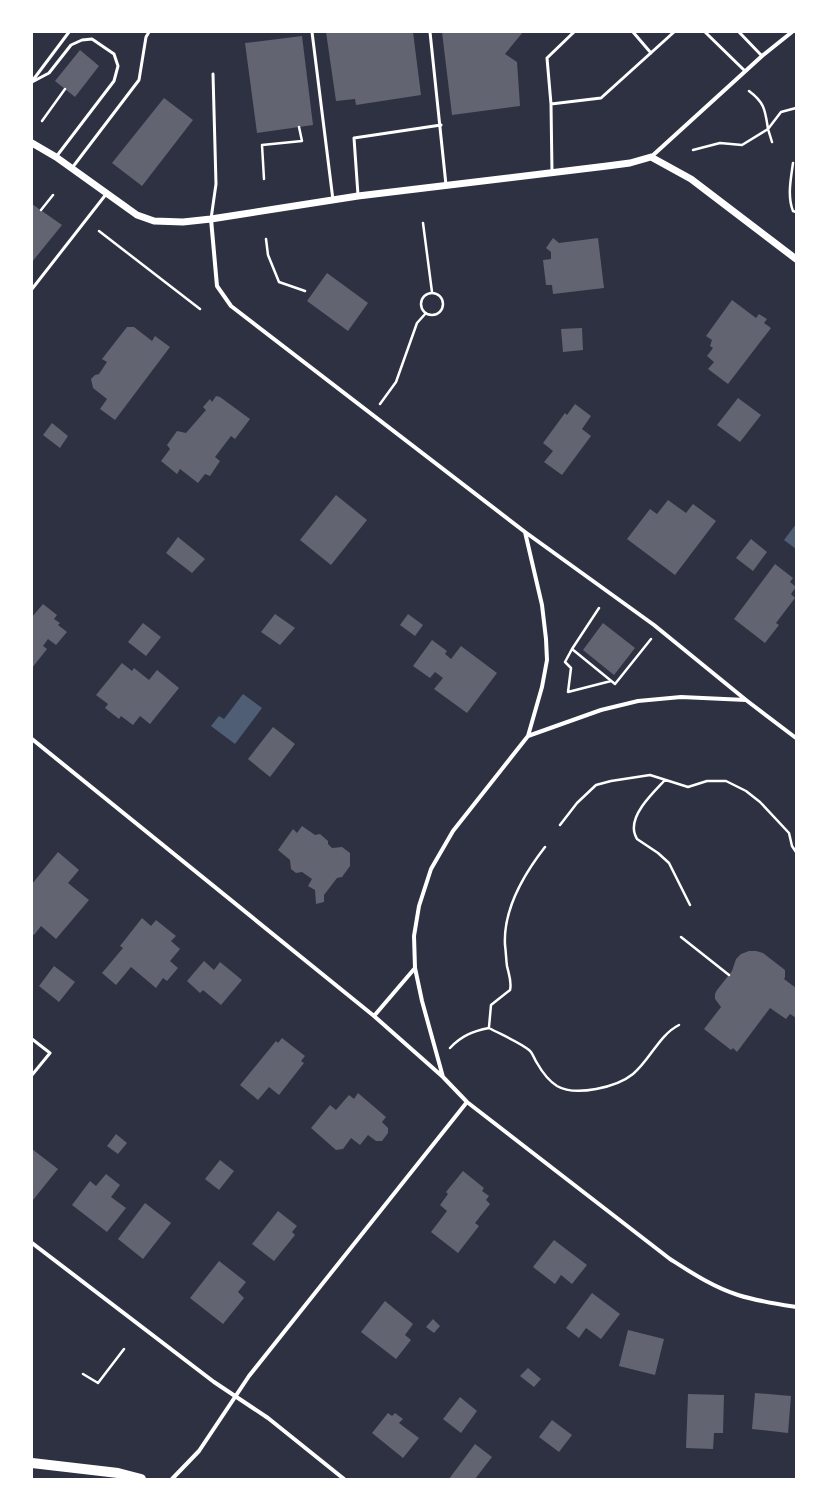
<svg xmlns="http://www.w3.org/2000/svg" width="828" height="1511" font-family="'PT Serif',serif">
<style>
.water{fill:#4f5d75}
.building{fill:#626471}
.lines{fill:none;stroke-linecap:round;stroke-linejoin:round}
.path{stroke:#fff;stroke-width:2.5}
.service{stroke:#fff;stroke-width:3}
.minor{stroke:#fff;stroke-width:4}
.tertiary{stroke:#fff;stroke-width:7}
.primary{stroke:#fff;stroke-width:10}
</style>
<rect width="100%" height="100%" fill="#2d3142"/>
<path class="water" d="M796,524V549L784,540Z
M243,694L262,708L235,744L211,726L219,716L224,719Z"/>
<path class="building" d="M326,32H413L421,95L356,105L355,99L336,101Z
M442,32H523L505,54L517,62L520,106L452,115Z
M302,36L313,125L257,133L245,43Z
M80,50L99,66L75,97L55,81Z
M164,98L193,120L142,186L112,163Z
M32,204L62,225L32,262Z
M553,238L559,243L598,238L604,288L553,294L552,285H546L543,260L551,259V252L546,248Z
M327,273L368,303L348,331L307,301Z
M732,300L756,318L759,314L767,319L764,323L771,328L728,384L708,369L714,362L707,356L713,348L710,346L712,340L706,336Z
M127,327H134L152,341L155,336L170,347L115,420L100,409L107,399L93,388L91,379L95,375L99,374L107,362L102,359Z
M582,328L583,350L563,352L561,329Z
M216,396L220,397L250,419L235,439L231,436L215,457L220,461L210,476L205,474L198,483L180,469L177,474L161,461L170,449L167,445L177,431L186,433L206,410L203,407L210,399L212,402Z
M738,398L761,415L740,442L717,425Z
M575,404L591,416L582,429L591,436L562,475L544,462L553,451L543,443L565,413L567,415Z
M52,423L68,436L60,448L43,435Z
M336,495L367,520L331,565L300,540Z
M668,500L686,513L693,504L716,521L675,575L627,539L650,509L657,514Z
M178,537L205,559L192,573L166,553Z
M751,539L767,552L753,571L736,558Z
M775,564L793,578L790,582L796,587L791,594L795,598L776,623L779,625L765,643L734,619Z
M43,604L57,615L54,619L60,623L58,625L67,632L56,645L48,639L43,646L47,649L32,668V617Z
M275,614L295,628L280,645L261,632Z
M408,614L423,625L415,636L400,625Z
M143,623L161,637L146,656L128,642Z
M603,623L635,648L614,675L583,650Z
M432,640L447,651L445,654L451,659L461,646L497,673L467,713L434,689L443,678L435,672L430,678L413,666Z
M122,663L132,671L134,668L149,680L157,670L179,688L150,724L140,716L133,725L121,716L119,719L105,708L108,704L96,695Z
M273,727L295,744L270,777L248,759Z
M302,826L315,835L320,834L328,841V844L332,848L342,847L350,853V866L342,877L337,878L324,895V902L316,904L315,890L308,886L312,879L302,872L296,873L291,869L290,860L278,850L293,829L297,833Z
M58,852L79,870L68,883L89,900L56,939L41,926L34,935L32,933V884Z
M142,918L151,926L156,920L176,936L171,941L180,949L170,961L178,968L167,981L163,978L156,988L131,967L116,985L102,973L123,948L120,946Z
M749,951H756L763,953L785,970V977L784,979L796,988V1018L790,1014L786,1019L770,1008L737,1052L733,1048L731,1050L704,1029L721,1007L715,999V994L717,990L732,971L736,959L741,954Z
M204,961L214,970L220,962L242,980L221,1005L203,990L200,993L187,981Z
M54,966L75,982L59,1002L39,986Z
M282,1038L305,1056L301,1061L304,1063L279,1095L269,1087L258,1100L240,1085L276,1041L278,1043Z
M358,1093L386,1117L382,1122L388,1128V1133L382,1141H376L368,1135L360,1145L351,1138L343,1149L336,1150L311,1128L330,1105L336,1110L349,1095L354,1099Z
M116,1134L127,1143L118,1154L107,1146Z
M32,1149L58,1169L33,1200L32,1199Z
M220,1160L234,1171L219,1190L205,1179Z
M463,1171L484,1188L482,1191L489,1196L486,1200L490,1204L475,1223L479,1226L458,1253L431,1232L447,1211L440,1205L448,1194L446,1192Z
M106,1174L120,1185L111,1197L126,1208L107,1232L72,1205L90,1181L96,1186Z
M145,1203L171,1223L143,1259L118,1239Z
M278,1211L297,1226L292,1232L295,1235L274,1261L252,1244Z
M554,1240L587,1265L572,1284L561,1275L555,1284L533,1267Z
M219,1261L246,1282L238,1292L244,1298L223,1324L190,1298Z
M592,1293L620,1314L601,1339L586,1328L579,1338L566,1328Z
M385,1301L413,1324L405,1335L411,1340L396,1359L361,1332Z
M433,1319L440,1326L434,1333L426,1327Z
M628,1330L664,1339L655,1375L619,1366Z
M528,1368L541,1379L534,1387L520,1376Z
M755,1393L791,1396L788,1433L752,1429Z
M688,1394L724,1395L723,1433H714L713,1449L686,1448Z
M460,1397L477,1411L461,1433L443,1419Z
M388,1413L392,1416L395,1413L403,1419L399,1423L419,1438L403,1458L372,1433Z
M552,1420L572,1435L559,1452L539,1437Z
M475,1444L492,1457L475,1479H449Z"/>
<g class="lines">
<path class="path" d="M42,121L65,89
M772,142L768,129L781,112L796,108
M693,150L720,143L742,145L768,129C765,110 765,103 749,91
M793,163C791,178 787,196 793,211L796,212
M264,179L262,145L302,141L299,127
M41,210L53,195
M423,223L432,292
M99,231L200,309
M266,239L268,255L279,282L305,291
M421 304a11 11 0 1 1 22 0a11 11 0 1 1-22 0Z
M380,404L396,382L417,323L426,313
M599,608L572,649L565,662L571,668L568,692L611,681
M572,649L615,684L651,639
M665,780C654,792 632,812 634,830C634,833 636,837 637,839L658,853L669,863L690,905
M560,825L577,803L596,785L611,781L650,775L688,787L707,781H726L746,791L760,802L789,833L792,846L796,852
M681,937L729,975
M489,1027L491,1005L510,990C512,982 509,975 507,966C506,959 506,952 505,945C503,909 524,874 545,847
M450,1048C461,1036 473,1031 489,1028C500,1034 519,1042 529,1050C533,1053 534,1059 537,1063C541,1070 549,1081 557,1086C576,1097 617,1087 633,1074C650,1060 659,1035 679,1025
M83,1374L98,1383L124,1349"/>
<path class="service" d="M312,32L333,200
M430,32L446,185
M574,32L547,58L551,104L601,98L674,32
M633,32L651,53
M705,32L745,71
M739,32L762,56
M33,80L69,32
M32,82L49,73L71,45L82,40L92,39L114,54L118,66L114,81L56,157
M551,104L552,172
M72,168L139,80L146,37L149,32
M358,195L354,138L441,125
M211,219L216,184L213,74
M32,289L107,193
M32,1039L50,1053L32,1075"/>
<path class="minor" d="M651,157L762,56L792,32
M211,219L217,286L231,306L525,532L654,625L746,700L796,738
M525,532L542,605L546,639L547,660L542,687L528,736
M746,700L681,697L638,701L601,710L528,736L453,831L431,869L419,906L414,936L415,968L422,1001L443,1077L467,1102L670,1259C692,1273 713,1287 738,1295C757,1301 777,1304 796,1307
M32,739L374,1016L443,1077
M374,1016L415,968
M32,1243L214,1382L268,1418L344,1479
M172,1479L199,1451L249,1376L467,1102"/>
<path class="tertiary" d="M32,143L56,157L137,215L154,221L183,222L211,219L358,196L607,166L630,163L651,157L691,179L796,259"/>
<path class="primary" d="M32,1463L118,1473L141,1479"/>
</g>
<rect width="828" height="1511" fill="none" stroke="#ffffff" stroke-width="66"/>
</svg>
